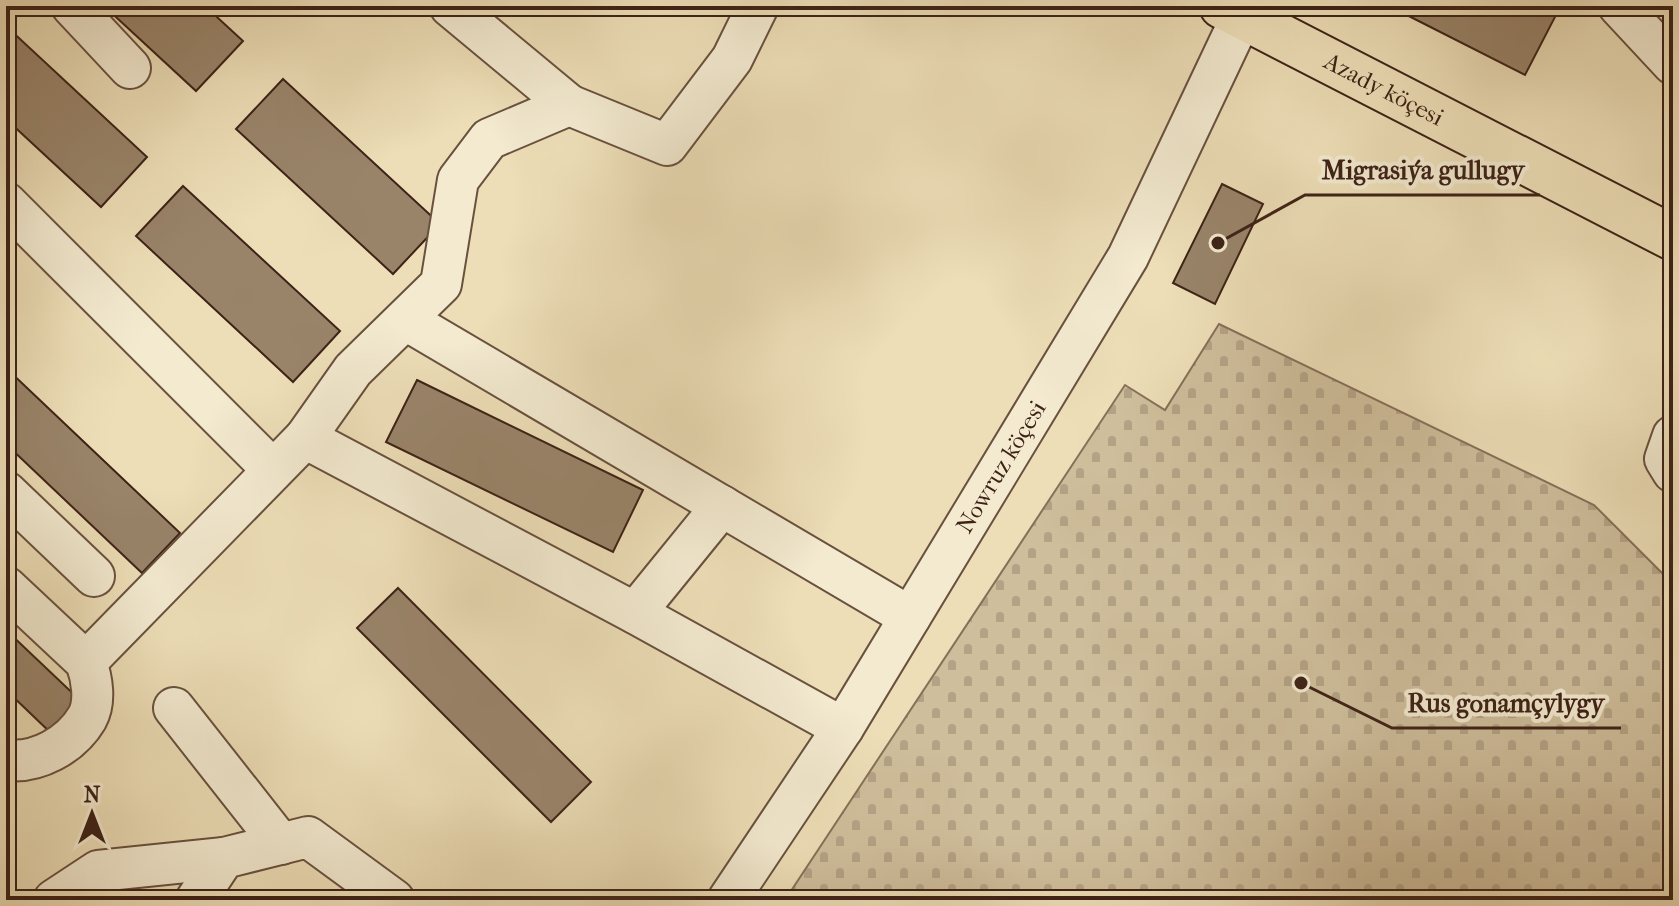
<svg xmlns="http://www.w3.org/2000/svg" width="1679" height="906" font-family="'IM FELL French Canon',serif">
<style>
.cemetery{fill:url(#cemetery-stones);stroke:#86705a;stroke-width:2}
.building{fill:#99846a;stroke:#3d2217;stroke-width:2}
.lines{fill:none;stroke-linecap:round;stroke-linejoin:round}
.minor-casing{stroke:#69513f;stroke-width:44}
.major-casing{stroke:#3d2217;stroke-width:48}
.minor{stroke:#f3ead0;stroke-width:40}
.major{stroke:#eddeb7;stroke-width:44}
.labels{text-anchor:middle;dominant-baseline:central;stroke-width:8;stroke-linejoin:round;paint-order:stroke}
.street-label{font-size:24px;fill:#3d2217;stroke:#f3ead0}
.leader{fill:none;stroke:#3d2217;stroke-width:3}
.callout-dot{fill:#3d2217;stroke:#f3ead0;stroke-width:3}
.callout-label{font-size:26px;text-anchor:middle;font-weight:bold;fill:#3d2217;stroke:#f3ead0;stroke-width:8;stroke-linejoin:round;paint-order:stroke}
</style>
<defs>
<pattern id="cemetery-stones" width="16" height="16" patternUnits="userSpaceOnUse" patternTransform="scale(2)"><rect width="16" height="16" fill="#cfbe9c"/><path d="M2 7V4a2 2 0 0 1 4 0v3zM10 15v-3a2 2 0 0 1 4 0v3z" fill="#b3a386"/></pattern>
</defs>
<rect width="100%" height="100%" fill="#eddeb7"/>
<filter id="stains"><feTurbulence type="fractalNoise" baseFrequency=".0025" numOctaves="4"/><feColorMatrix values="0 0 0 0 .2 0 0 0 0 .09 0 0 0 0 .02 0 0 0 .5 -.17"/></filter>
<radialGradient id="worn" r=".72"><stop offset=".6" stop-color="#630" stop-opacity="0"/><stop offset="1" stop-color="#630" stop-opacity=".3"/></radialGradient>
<path class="cemetery" d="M1219,324L1594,505L1673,584V900H785L1125,385L1165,410Z"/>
<path class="building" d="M104,6H205L243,41L196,91Z
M1389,6H1539L1556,15L1525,75Z
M6,26L147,157L101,207L6,119Z
M283,79L440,224L393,274L236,129Z
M1222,184L1263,204L1215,304L1173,283Z
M183,186L340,331L293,382L136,236Z
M6,368L180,533L142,573L6,444Z
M417,380L643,490L613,552L386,442Z
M398,588L591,782L551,822L357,628Z
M6,630L83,703L53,735L6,690Z"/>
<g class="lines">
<g class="minor-casing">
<g id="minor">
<path d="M72,6L130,68"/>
<path d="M450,6L569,105"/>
<path d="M1619,6L1673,64"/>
<path d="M6,203L273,470"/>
<path d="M406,320L910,617"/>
<path d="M1673,436L1665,459L1673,472"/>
<path d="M305,438L635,613L843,728"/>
<path d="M6,492L94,576"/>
<path d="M6,587L86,662C92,678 96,702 87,718C71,745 37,764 6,760"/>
<path d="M635,613L722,506"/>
<path d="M86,662L305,438L353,370L441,284L458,180L489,139L569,105L667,145L732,59L758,6"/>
<path d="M174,708L281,844"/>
<path d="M54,900L98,871L224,858"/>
<path d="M196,900L224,858L308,837L394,900"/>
<path id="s1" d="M728,900L843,728L1128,257L1242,16"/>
</g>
</g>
<g class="major-casing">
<g id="major">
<path id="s2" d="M1222,6L1673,238"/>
</g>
</g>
<use href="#minor" class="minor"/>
<use href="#major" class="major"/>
</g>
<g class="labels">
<g class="street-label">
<text stroke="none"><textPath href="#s2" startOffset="182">Azady köçesi</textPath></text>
<text stroke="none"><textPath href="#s1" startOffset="512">Nowruz köçesi</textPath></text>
</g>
</g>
<path class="leader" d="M1218 243L1305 195H1540M1301 683L1392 728H1621"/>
<g class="callout-dot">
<circle cx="1218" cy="243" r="8"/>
<circle cx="1301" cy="683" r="8"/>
</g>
<g class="callout-label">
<text x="1423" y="179">Migrasiýa gullugy</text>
<text x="1506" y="712">Rus gonamçylygy</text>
</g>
<rect width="1679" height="906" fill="none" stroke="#eddeb7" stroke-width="32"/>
<rect x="8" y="8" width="1663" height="890" fill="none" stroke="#3d2217" stroke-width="4"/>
<rect x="16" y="16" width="1647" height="874" fill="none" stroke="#3d2217" stroke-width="2"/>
<g transform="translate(92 814)" stroke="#f3ead0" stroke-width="6" paint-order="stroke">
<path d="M0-6L14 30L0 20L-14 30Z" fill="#3d2217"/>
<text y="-12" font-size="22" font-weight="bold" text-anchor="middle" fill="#3d2217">N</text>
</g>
<rect width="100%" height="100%" filter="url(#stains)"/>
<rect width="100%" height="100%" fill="url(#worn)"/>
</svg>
